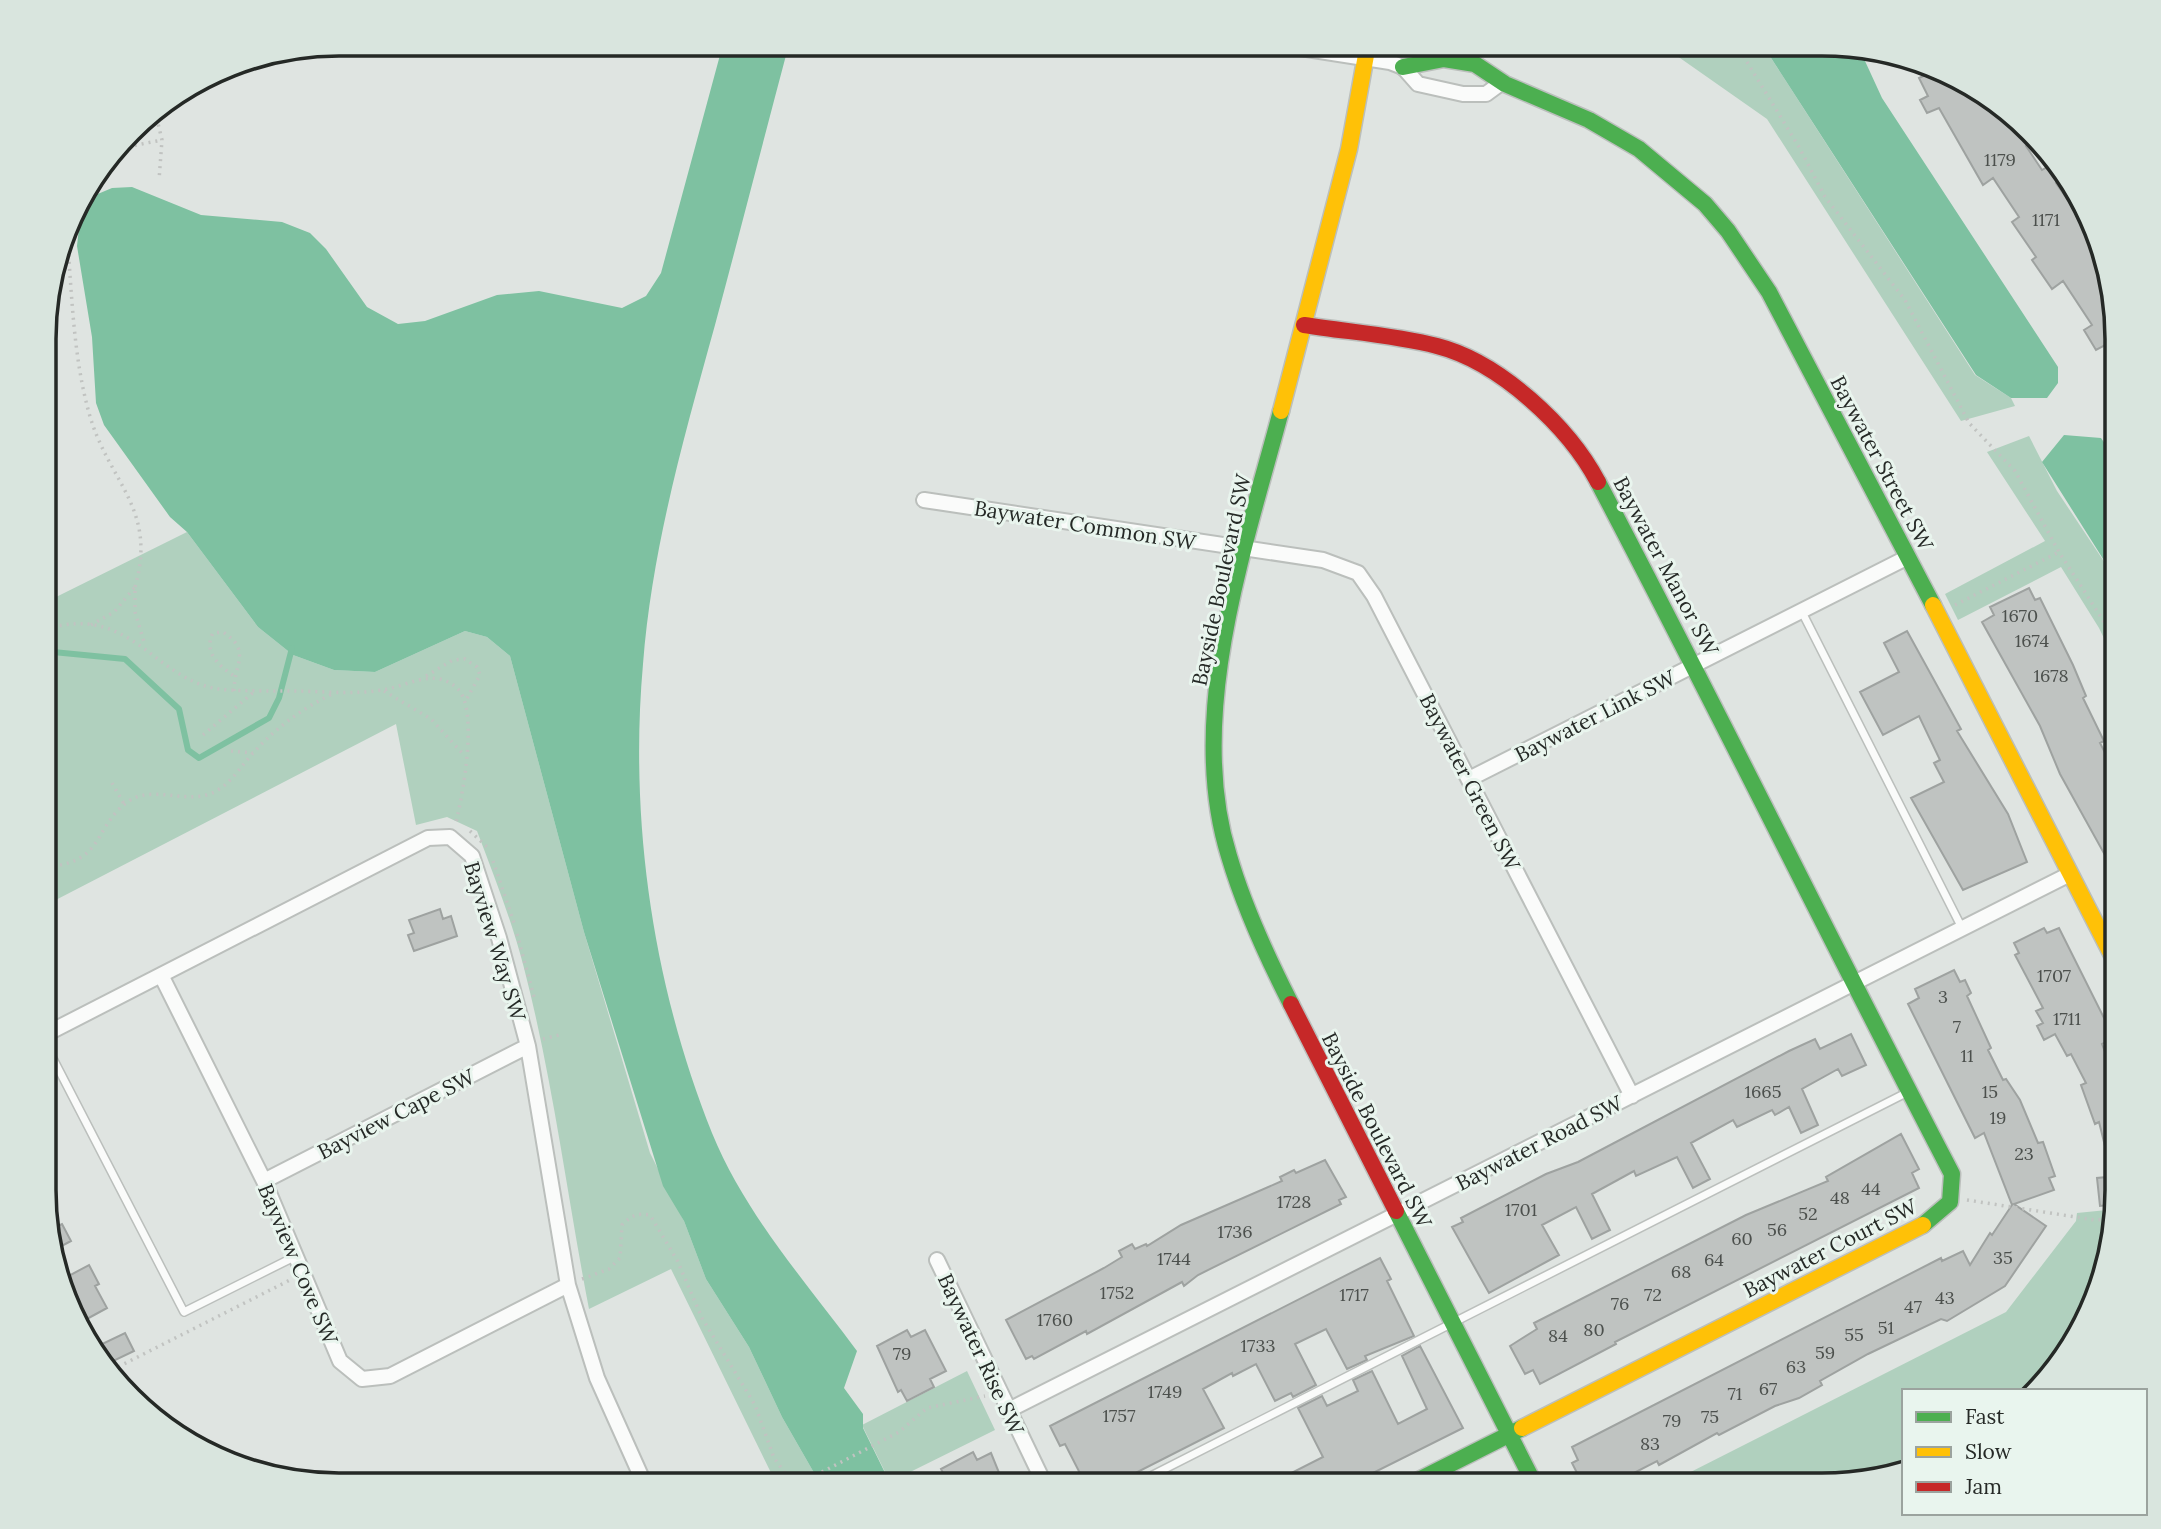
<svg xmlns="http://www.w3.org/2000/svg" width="2161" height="1529" font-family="Lora,serif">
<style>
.green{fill:#b0d0be}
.water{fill:#7ec1a1}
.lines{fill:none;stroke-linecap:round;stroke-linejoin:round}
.stream{stroke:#7ec1a1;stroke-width:6}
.building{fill:#bfc3c1;stroke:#9ea2a0;stroke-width:2}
.lane-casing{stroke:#bbbfbc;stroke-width:10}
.street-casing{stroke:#bbbfbc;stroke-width:18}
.fast-casing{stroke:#bbbfbc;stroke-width:19}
.slow-casing{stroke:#bbbfbc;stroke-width:19}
.jam-casing{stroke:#bbbfbc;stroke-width:19}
.path{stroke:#c1c3c1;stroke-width:3.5;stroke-dasharray:2 5;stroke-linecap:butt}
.lane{stroke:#fafbfa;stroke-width:7}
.street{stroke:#fafbfa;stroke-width:14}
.fast{stroke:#4caf50;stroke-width:16}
.slow{stroke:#ffc107;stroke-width:16}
.jam{stroke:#c62828;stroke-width:16}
.labels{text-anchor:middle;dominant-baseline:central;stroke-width:6;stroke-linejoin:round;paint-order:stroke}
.number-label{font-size:18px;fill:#4c504d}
.street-label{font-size:21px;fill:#252926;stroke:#e9f5ee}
.rim{fill:none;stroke:#252926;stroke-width:3.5}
</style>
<rect width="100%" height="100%" fill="#dfe4e1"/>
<path class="green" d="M1660,44H1762L1975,375L2011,398L2015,406L1961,421L1767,119Z
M2029,436L2057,491L2117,581V665L2099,628L2061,567L1958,620L1945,594L2045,541L1987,452Z
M187,532L258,627L293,655L334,670L375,672L465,631L487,637L510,656L584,932L650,1153L684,1221L706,1279L749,1347L782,1417L821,1485H777L671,1269L589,1309C567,1195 553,1080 524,968C512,921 494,876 477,831L447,817L416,825L396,724L46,905V602Z
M2117,1209L2095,1302L2056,1370L2030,1391H1904V1466L1822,1485H1665L2006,1312L2076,1221L2077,1213Z
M967,1371L995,1430L890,1482L862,1425Z"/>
<path class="water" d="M723,44H789C764,138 740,232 715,325C684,437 652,548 643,664C629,821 653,986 712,1133C745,1214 806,1282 857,1351L844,1388L863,1414V1428L891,1485H821L782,1417L749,1347L706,1279L684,1221L663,1186L584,932L510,656L487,637L465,631L375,672L334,670L293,655L258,627L187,532L170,517L104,425L96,403L92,337L77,246L80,218L93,196L112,188L132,187L201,215L282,222L310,233L326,249L367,307L398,324L425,321L497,295L539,291L622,308L646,296L661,273Z
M1762,44H1841L1859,48L1882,98L2058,367V383L2047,398H2011L1976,375Z
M2064,435L2101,438L2117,461V581L2042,462Z"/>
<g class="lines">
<path class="stream" d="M46,655L53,652L125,659L179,709L188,750L199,758L269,718L279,698L292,648"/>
</g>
<path class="building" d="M1936,70L2002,105L2027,136L2025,139L2030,143L2026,146L2042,170L2049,166L2059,181L2056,183L2095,239L2117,320V359L2107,344L2096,350L2084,330L2092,325L2063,281L2052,289L2032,260L2036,257L2012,222L2019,217L1993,178L1983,185L1939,108L1927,113L1920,100L1928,96L1919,78Z
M2029,588L2035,600L2040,598L2073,665L2086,696L2083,698L2104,741L2100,743L2117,776V851L2106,857L2060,774L2040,726L1982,622L1994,615L1990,607Z
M1907,631L1961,729L1957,731L2008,814L2027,862L1963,890L1911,798L1944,782L1934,763L1940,760L1919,716L1883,735L1860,692L1899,672L1884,643Z
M440,909L443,919L451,916L457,936L414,951L408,935L414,933L409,920Z
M2044,928L2047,933L2059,928L2114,1038L2102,1044L2113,1072L2117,1071V1169L2111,1170L2099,1122L2095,1124L2081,1085L2086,1083L2071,1054L2067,1056L2055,1034L2044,1040L2037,1026L2043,1023L2036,1011L2043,1008L2015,955L2019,953L2014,943Z
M1954,970L1960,982L1965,980L1971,993L1967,996L1991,1048L1988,1050L2003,1080L2006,1079L2020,1100L2038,1143L2043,1142L2055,1176L2049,1178L2054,1190L2014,1204L2046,1226L2005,1286L1947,1321L1941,1319L1868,1354L1820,1381L1822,1385L1799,1398L1775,1406L1719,1435L1717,1433L1659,1465L1657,1461L1630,1475L1633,1480L1623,1485H1583L1572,1463L1578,1460L1572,1447L1941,1258L1942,1261L1963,1251L1970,1265L1990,1233L1992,1235L2012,1205L1984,1133L1975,1138L1908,1004L1919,998L1915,989Z
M1851,1034L1866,1065L1842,1076L1838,1069L1802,1089L1818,1125L1801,1133L1789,1107L1775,1115L1772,1110L1737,1127L1733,1120L1691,1143L1710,1179L1693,1188L1677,1157L1636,1176L1634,1171L1592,1194L1610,1230L1592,1239L1576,1207L1542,1225L1559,1255L1489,1293L1452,1227L1463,1222L1461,1218L1546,1174L1578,1162L1789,1051L1815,1039L1820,1049Z
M1901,1134L1919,1169L1912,1173L1919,1188L1615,1342L1616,1344L1540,1384L1533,1370L1525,1374L1510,1346L1537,1329L1534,1323L1746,1215L1828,1181L1826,1177Z
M1325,1160L1346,1197L1339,1200L1341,1204L1198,1275L1184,1286L1182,1282L1087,1334L1086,1331L1034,1359L1032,1356L1026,1359L1006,1320L1104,1268L1122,1257L1119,1251L1132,1244L1135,1249L1146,1244L1147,1246L1181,1225L1282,1181L1280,1177L1294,1170L1296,1173Z
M2117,1176V1204L2100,1206L2097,1178Z
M62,1224L71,1241L54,1250L47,1231Z
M1380,1258L1391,1279L1387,1281L1414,1336L1365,1356L1367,1360L1347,1369L1326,1329L1295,1344L1316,1385L1293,1397L1291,1393L1275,1401L1256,1364L1233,1376L1232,1373L1203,1389L1224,1428L1112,1485H1086L1065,1444L1060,1446L1050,1426Z
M89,1265L99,1284L95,1286L107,1308L85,1320L82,1313L76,1316L63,1279Z
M907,1330L911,1337L925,1330L946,1371L930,1379L934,1387L907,1401L901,1390L898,1392L877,1346Z
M125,1333L134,1351L107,1364L98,1346Z
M1420,1346L1463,1428L1349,1485H1268L1323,1457L1298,1408L1322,1396L1327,1406L1358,1391L1353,1380L1372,1371L1398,1424L1427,1409L1402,1356Z
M973,1452L977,1460L991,1453L1004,1485H949L941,1469Z"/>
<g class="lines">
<g class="lane-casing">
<path id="lane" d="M1802,612L1962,928
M46,1045L184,1312L294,1257
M1133,1485L1906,1093"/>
</g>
<g class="street-casing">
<path id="street" d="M1275,44L1390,62L1403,67L1418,84L1463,94H1486L1501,83
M924,500L1323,560L1358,573L1374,596L1632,1096
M1469,779L1908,557
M161,975L264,1181L340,1361L362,1379L390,1376L568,1285
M46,1034L428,838L450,837L472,856L499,938L528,1046L568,1285L597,1378L645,1485
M264,1181L528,1046
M937,1260L1045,1485
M1007,1411L2070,874"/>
</g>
<g class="fast-casing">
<path id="fast" d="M1403,67L1444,59L1475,64L1505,84L1589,120L1639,149L1705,204L1728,231L1769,292L1933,605
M1281,411C1245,547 1185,716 1229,856C1244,907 1267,957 1291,1004
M1598,482C1719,712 1832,944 1952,1174L1950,1202L1923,1225
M1396,1211L1535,1485
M1409,1485L1522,1428"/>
</g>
<g class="slow-casing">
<path id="slow" d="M1281,411L1349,149L1368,44
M1933,605L2117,965
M1522,1428L1923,1225"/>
</g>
<g class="jam-casing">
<path id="jam" d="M1304,325C1348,332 1395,335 1437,346C1500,362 1569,427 1598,482
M1291,1004L1396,1211"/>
</g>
<path class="path" d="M1736,44L1799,147L1825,197L1905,300L1969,423L2015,471L2059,552L2117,642
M1503,56L1505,44
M155,111L162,140L159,180
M121,148L162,140
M67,234C72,294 73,355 89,413C108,482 158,508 135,587
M1955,605L2059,552
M91,625L114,612L135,587V612L145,645
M46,629C136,602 155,687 229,690C250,691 271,691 292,691C322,691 353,695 382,690C409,686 433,667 457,688C479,708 463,794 456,822
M426,676L453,660L465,659L477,667L480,675L466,700
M234,691C234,664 252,651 223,632L213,633C203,652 219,666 234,676
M384,691L431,719L464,755
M203,735L255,691
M231,751L253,753
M112,783L124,804
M470,831L487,847
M493,861L515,926
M46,867C105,862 92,830 126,803C152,782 189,808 218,790C234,780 242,764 255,751C278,726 302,709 332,694
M517,934L534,997
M543,1039L563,1034
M1967,1200L2095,1220L2114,1219
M582,1279L609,1269L620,1258L622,1225C632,1215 637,1213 650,1215L677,1260L702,1318L755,1405L774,1458L794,1485
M112,1370L290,1280
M797,1485L899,1432L927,1408L985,1396"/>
<use href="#lane" class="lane"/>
<use href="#street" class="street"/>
<use href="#fast" class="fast"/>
<use href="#slow" class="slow"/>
<use href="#jam" class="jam"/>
</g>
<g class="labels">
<g class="number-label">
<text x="2000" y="159">1179</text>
<text x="2046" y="219">1171</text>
<text x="2020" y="615">1670</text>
<text x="2032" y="640">1674</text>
<text x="2051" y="675">1678</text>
<text x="2054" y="975">1707</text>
<text x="1943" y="996">3</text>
<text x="2067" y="1018">1711</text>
<text x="1957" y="1026">7</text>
<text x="1967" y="1055">11</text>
<text x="1763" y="1091">1665</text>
<text x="1990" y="1091">15</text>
<text x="1998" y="1117">19</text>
<text x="2024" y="1153">23</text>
<text x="1871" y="1188">44</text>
<text x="1840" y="1197">48</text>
<text x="1294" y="1201">1728</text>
<text x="1521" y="1209">1701</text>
<text x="1808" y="1213">52</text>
<text x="1777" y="1229">56</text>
<text x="1235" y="1231">1736</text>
<text x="1742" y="1238">60</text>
<text x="2003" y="1257">35</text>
<text x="1174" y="1258">1744</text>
<text x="1714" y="1259">64</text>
<text x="1681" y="1271">68</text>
<text x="1117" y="1292">1752</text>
<text x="1354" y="1294">1717</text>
<text x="1653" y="1294">72</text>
<text x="1945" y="1297">43</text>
<text x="1620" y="1303">76</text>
<text x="1913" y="1306">47</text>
<text x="1055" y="1319">1760</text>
<text x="1886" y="1327">51</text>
<text x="1594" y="1329">80</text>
<text x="1854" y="1334">55</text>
<text x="1558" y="1335">84</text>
<text x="1258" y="1345">1733</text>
<text x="1825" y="1352">59</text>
<text x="902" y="1353">79</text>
<text x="1796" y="1366">63</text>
<text x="1768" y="1388">67</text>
<text x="1165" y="1391">1749</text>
<text x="1735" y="1393">71</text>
<text x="1119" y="1415">1757</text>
<text x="1710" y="1416">75</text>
<text x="1672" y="1420">79</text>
<text x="1650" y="1443">83</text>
</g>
<g class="street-label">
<text transform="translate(1882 463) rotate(62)">Baywater Street SW</text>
<text transform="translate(1085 525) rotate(9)">Baywater Common SW</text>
<text transform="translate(1666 566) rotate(62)">Baywater Manor SW</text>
<text transform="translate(1221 580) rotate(-78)">Bayside Boulevard SW</text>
<text transform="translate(1595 716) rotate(-27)">Baywater Link SW</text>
<text transform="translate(1470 782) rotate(63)">Baywater Green SW</text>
<text transform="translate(495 941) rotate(73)">Bayview Way SW</text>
<text transform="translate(396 1114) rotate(-27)">Bayview Cape SW</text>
<text transform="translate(1377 1130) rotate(63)">Bayside Boulevard SW</text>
<text transform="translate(1539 1143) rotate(-27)">Baywater Road SW</text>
<text transform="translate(1830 1248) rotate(-27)">Baywater Court SW</text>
<text transform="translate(298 1264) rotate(67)">Bayview Cove SW</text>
<text transform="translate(981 1354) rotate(65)">Baywater Rise SW</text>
</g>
</g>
<path d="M0 0H2161V1529H0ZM339 56H1822A283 283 0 0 1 2105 339V1190A283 283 0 0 1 1822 1473H339A283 283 0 0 1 56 1190V339A283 283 0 0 1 339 56Z" fill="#d9e5de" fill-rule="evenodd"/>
<path class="rim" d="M339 56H1822A283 283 0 0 1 2105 339V1190A283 283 0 0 1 1822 1473H339A283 283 0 0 1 56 1190V339A283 283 0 0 1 339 56Z"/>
<rect x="1902" y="1389" width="245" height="126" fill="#e9f5ee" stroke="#9ba39e" stroke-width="2"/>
<rect x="1916" y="1412" width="35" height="10" fill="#4caf50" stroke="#9ba39e" stroke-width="2"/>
<text x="1965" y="1424" font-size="21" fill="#252926">Fast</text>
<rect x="1916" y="1447" width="35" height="10" fill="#ffc107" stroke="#9ba39e" stroke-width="2"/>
<text x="1965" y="1459" font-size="21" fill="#252926">Slow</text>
<rect x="1916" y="1482" width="35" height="10" fill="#c62828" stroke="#9ba39e" stroke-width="2"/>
<text x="1965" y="1494" font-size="21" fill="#252926">Jam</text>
</svg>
